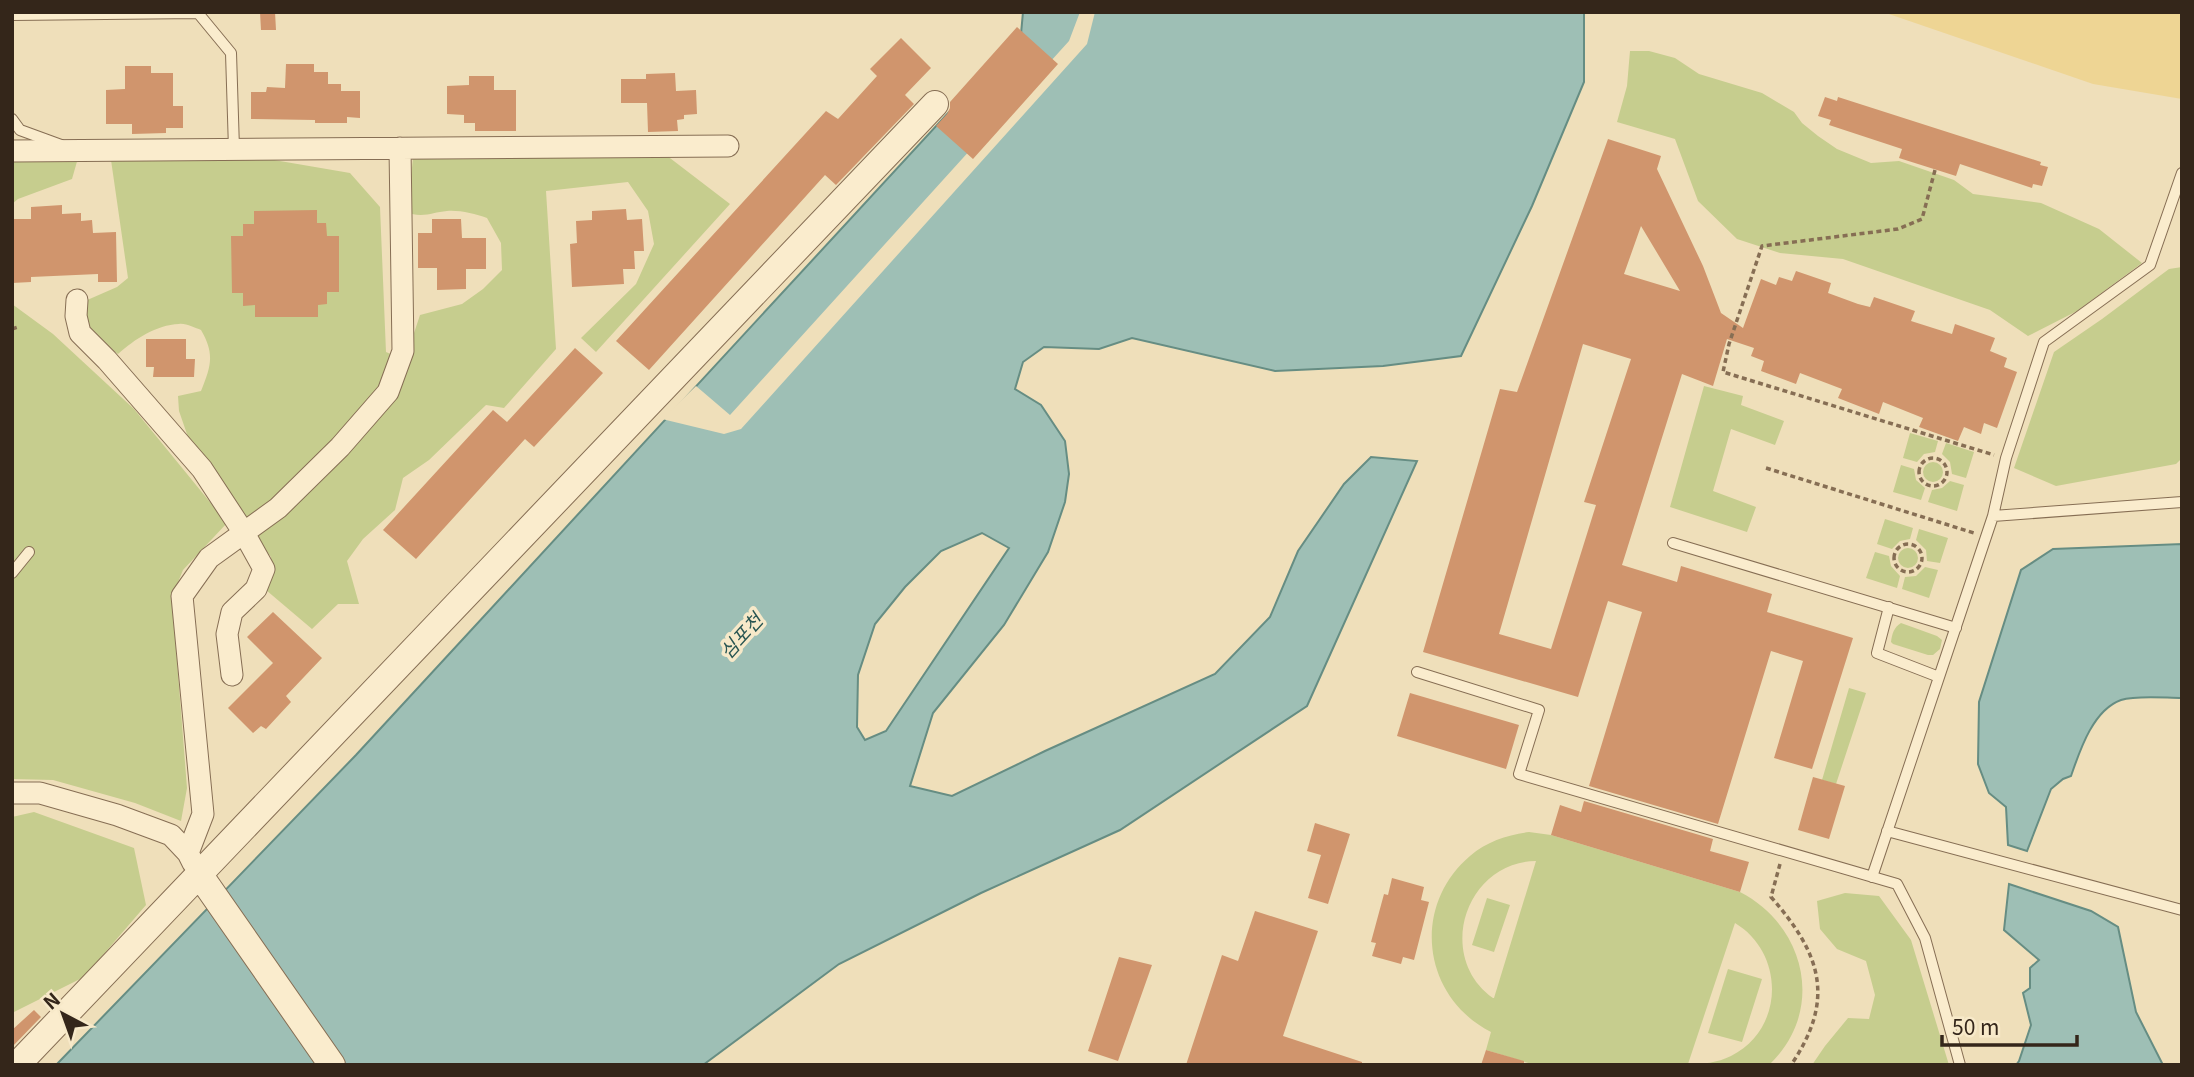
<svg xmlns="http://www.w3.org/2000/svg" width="2194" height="1077" font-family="Georgia,'Noto Sans KR',serif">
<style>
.green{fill:#c6cd8e;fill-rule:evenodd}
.sand{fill:#eed594}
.water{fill:#9ebfb5;stroke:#668d83;stroke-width:2;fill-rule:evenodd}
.pier{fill:#efdfba}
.building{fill:#d0956d;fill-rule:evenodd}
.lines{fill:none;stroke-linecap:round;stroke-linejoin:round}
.service-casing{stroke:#866e54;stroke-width:12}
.minor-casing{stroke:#866e54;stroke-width:23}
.tertiary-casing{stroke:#866e54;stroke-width:28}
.path{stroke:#866e54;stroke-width:3.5;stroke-dasharray:5 3.5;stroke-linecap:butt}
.service{stroke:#faeccd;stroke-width:10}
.minor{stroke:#faeccd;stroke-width:21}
.tertiary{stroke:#faeccd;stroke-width:26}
.labels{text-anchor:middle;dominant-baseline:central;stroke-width:7;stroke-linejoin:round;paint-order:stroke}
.water-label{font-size:19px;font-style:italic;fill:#285552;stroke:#f7e9c9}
</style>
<rect width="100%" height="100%" fill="#efdfba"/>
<path class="green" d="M1630,51H1649L1675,58L1699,74L1762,93L1794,112L1802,123L1818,136L1837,149L1871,163L1899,161L1954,180L1973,194L2041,203L2099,229L2142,263L2077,311L2028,336L1990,310L1843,259L1780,253L1737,239L1698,201L1675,139L1617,122L1627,86Z
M666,155L730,204L596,352L581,338L636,284L654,244L648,211L628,182L546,191L556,349L504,408L486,405L429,460L403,478L395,510L363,539L347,561L359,604H338L312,629L266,590L271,570V557L246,525L188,437L179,411L178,396L201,391C211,366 215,354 201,330C195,328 186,323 179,324C156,325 135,339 118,354C97,338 83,329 85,301L117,287L128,278L111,160L185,158L274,160L350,173L380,207L386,352L410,362L414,333L420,315L462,304L483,289L502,270L501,243L487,218C475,214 460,210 447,211C434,212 426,217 412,214L409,196L413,158Z
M78,158L72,179L18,199L12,204V159Z
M2182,267V458L2176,464L2056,486L2014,468L2054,352L2102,319L2169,269Z
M12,304L53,334L134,409L227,523L183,570L172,597L187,788L181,821L135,803L53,780L12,779Z
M1704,386L1743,396L1741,405L1784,421L1775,445L1731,429L1713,491L1756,507L1747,532L1670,507Z
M1910,433L1938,441L1935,452L1924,454L1917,462L1903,458Z
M1946,443L1974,452L1966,478L1952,474L1950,462L1942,454Z
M1923 472a10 10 0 1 1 20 0a10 10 0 1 1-20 0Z
M1901,465L1914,469L1916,480L1925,488L1921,500L1893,492Z
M1950,481L1964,485L1957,511L1928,502L1932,490L1942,488Z
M1885,519L1913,528L1910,539L1900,541L1892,549L1877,544Z
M1919,529L1948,538L1940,563L1927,561L1926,550L1916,540Z
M1898 558a10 10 0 1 1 20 0a10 10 0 1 1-20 0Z
M1875,552L1889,556L1891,566L1900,576L1897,588L1866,578Z
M1925,567L1938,570L1929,598L1902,589L1905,577L1916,576Z
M1901,623L1937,636L1942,640L1940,649L1933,655H1928L1893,644L1891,642C1892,634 1894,627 1901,623Z
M1849,688L1866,693L1836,784L1822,780Z
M34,812L134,848L146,905L84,977L12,1013V817Z
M1529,832L1551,835L1740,892C1806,926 1826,1011 1769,1065H1535L1486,1050L1491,1032C1422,997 1411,906 1470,856C1487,841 1508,835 1529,832ZM1536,861L1494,998H1493C1435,957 1465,862 1536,861ZM1735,923C1785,953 1785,1029 1731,1056C1717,1063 1703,1064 1688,1064Z
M1845,893L1879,896L1911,940L1949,1065H1812L1825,1046L1848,1018L1869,1019L1875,995L1866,961L1837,949L1820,929L1817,901Z
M1487,898L1510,905L1494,952L1472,945Z
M1728,969L1762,979L1742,1042L1708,1033Z"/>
<path class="sand" d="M1883,12H2182V99L2093,84Z"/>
<path class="water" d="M1023,12H1584V82L1532,206L1461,356L1383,366L1275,371L1132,338L1099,349L1044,347L1023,362L1015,389L1041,405L1065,441L1069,474L1065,502L1048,552L1004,625L933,713L910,786L952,796L1045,751L1215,674L1270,617L1298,551L1344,484L1371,457L1417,461L1307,706L1120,830L981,893L839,964L703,1065H56L356,755L1021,34ZM982,533L1009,548L886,731L865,740L857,727L858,675L875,624L905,587L941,551Z
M2182,544V698C2165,698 2137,695 2121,700C2093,710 2080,750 2071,776L2063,779L2051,789L2027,851L2008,845L2006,807L1989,793L1978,764L1979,702L2021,570L2053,549Z
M2009,884L2091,911L2118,927L2136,1012L2163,1065H2016L2019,1061L2031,1025L2023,993L2030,988V968L2039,960L2004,930Z"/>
<path class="pier" d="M1080,12H1095L1087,44L741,429L724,434L662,419L696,386L730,415L1069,41Z"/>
<path class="building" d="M260,12H275L276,30H261Z
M1017,27L1058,64L973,159L936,126L947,114L950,108V102Z
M901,38L931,68L905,95L914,104L836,185L825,175L649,370L616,341L826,111L838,119L877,76L870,69Z
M286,64H314V72H328V84H341V91H360V118L347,117V123H315V120L251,119V92H266L267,87L285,88Z
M125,66H151V73H173V106H183V128H166V133L132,134V124H106V90L125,89Z
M675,73L676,91L696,90L697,114L684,115V119L677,120L678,131L648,132L647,103H621V79H646V74Z
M469,76H494V90H516V131H475V123H464V115L447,114V86L469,85Z
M1825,97L1837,101L1838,97L2041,162L2040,165L2048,167L2042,186L2033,184L2032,188L1960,164L1956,176L1899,158L1902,149L1829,125L1831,120L1818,116Z
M1608,139L1661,156L1657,169L1703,266L1721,313L1743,328L1761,279L1776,285L1779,277L1792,281L1796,271L1831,283L1828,293L1858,304L1870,307L1874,297L1915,311L1911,321L1952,334L1955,324L1995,338L1990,351L2007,358L2004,367L2017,372L1997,428L1984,423L1981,434L1964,427L1958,441L1919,427L1923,418L1883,402L1879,414L1838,398L1842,389L1800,373L1796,384L1761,371L1764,361L1751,356L1754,348L1727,339L1713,386L1682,374L1622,565L1677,582L1681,566L1772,594L1767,612L1853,638L1812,769L1774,758L1803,661L1771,651L1718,824L1589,786L1642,612L1608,601L1578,697L1423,652L1500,389L1517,392ZM1641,226L1680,291L1624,274ZM1583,344L1631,359L1584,502L1596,505L1551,649L1499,634Z
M62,205V214L81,213V221L92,220L93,233L116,232L117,282H98V274L31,277V282L12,283V219H31V207Z
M626,209L627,220L642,219L644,251H634L635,269H623L624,284L572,287L570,244L577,243L576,221L592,220V211Z
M317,210V223H326L327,236H339V292H327V304L318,305V317H255V305L243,306V293H232L231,236H243V224H254V211Z
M432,219H461L462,238H486V269H466V289L437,290V268H418V233H432Z
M146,339H186V359H195L194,377H153L154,367H146Z
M575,348L603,373L534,447L525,439L416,559L383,530L493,410L507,422Z
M273,612L322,658L286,696L291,702L266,729L261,726L253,733L228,708L273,663L247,637Z
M1410,693L1519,725L1506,769L1397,736Z
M1813,777L1845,786L1829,839L1798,830Z
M1584,801L1713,839L1710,851L1749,862L1740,892L1551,835L1560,805L1581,812Z
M1315,823L1350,834L1328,904L1308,898L1321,855L1307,851Z
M1392,878L1424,887L1421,900L1429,902L1414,960L1403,957L1401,964L1372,956L1376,943L1371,942L1384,894L1388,895Z
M1255,911L1318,931L1283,1036L1362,1062V1065H1186L1222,955L1238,961Z
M1119,957L1152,965L1118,1061L1088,1051Z
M34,1010L41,1017L12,1047V1030Z
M1486,1050L1524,1061V1065H1481Z"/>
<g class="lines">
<g class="service-casing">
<path id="service" d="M12,15L198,13L231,53L234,149
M12,119L20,130L61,145
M1993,516L2182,502
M1673,543L1956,628
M12,573L29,552
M1889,607L1877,653L1939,677
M1417,672L1539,710L1519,774L1897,884L1925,938L1960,1065
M1887,831L2182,910
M1872,877L1993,516L2006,458L2044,342L2150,265L2182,173"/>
</g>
<g class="minor-casing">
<path id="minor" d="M12,151L728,146
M77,300L76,316L80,333L107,360L202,469L244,533L264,569L256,589L232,612L227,634L232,675
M12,793H40L117,815L171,835L188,853L193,863
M188,853L203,814L182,596L209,558L278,508L340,447L388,392L403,351L400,148"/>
</g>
<g class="tertiary-casing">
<path id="tertiary" d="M199,874L332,1065
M17,1065L935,104"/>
</g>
<path class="path" d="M1935,170L1922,219L1898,229L1762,246L1729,344L1723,372L1994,455
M12,329L18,327
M1919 472a14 14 0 1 1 28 0a14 14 0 1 1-28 0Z
M1766,468L1974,533
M1894 558a14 14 0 1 1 28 0a14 14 0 1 1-28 0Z
M1780,864L1771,897C1821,954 1836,999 1791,1065"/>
<use href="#service" class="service"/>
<use href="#minor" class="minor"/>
<use href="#tertiary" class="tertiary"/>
</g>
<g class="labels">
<g class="water-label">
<text transform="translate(740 635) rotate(-48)">심포천</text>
</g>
</g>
<rect width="2194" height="1077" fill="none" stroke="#34261a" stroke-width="28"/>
<g transform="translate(63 1014) rotate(319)" stroke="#f7e9c9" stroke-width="5" paint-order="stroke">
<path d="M0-5L12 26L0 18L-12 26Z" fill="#34261a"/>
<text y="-10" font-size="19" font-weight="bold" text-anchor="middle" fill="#34261a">N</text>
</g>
<path d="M1942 1035v10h135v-10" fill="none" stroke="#34261a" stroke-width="3.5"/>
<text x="1952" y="1035" font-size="21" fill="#34261a" stroke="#f7e9c9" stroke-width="5" paint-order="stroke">50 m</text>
</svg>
